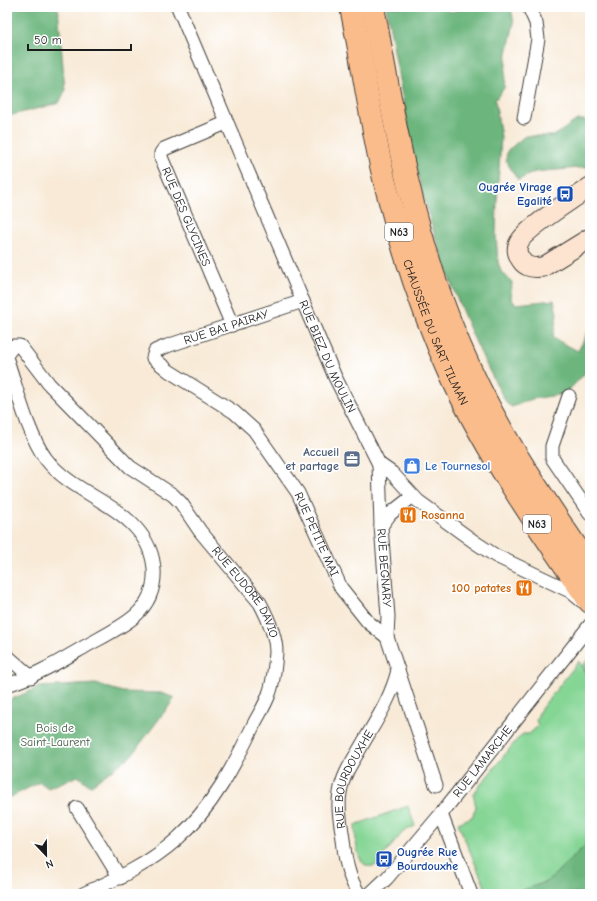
<svg xmlns="http://www.w3.org/2000/svg" width="597" height="901" font-family="'Comic Neue',sans-serif">
<style>
.green{fill:#85d595;stroke:#507858}
.forest{fill:#6cb67e;stroke:#44694d}
.lines{fill:none;stroke-linecap:round;stroke-linejoin:round}
.street-casing{stroke:#3d3b38;stroke-width:15}
.secondary-casing{stroke:#3d3b38;stroke-width:21}
.highway-casing{stroke:#3d3b38;stroke-width:24}
.street{stroke:#fff;stroke-width:13}
.secondary{stroke:#fde4d1;stroke-width:19}
.highway{stroke:#fabc8b;stroke-width:22}
.labels{text-anchor:middle;dominant-baseline:central;stroke-width:3.5;stroke-linejoin:round;paint-order:stroke}
.shield{fill:#fff;stroke:#606060;stroke-width:1}
.shield-label{font-size:11px;font-weight:bold;fill:#1c1c1c}
.transit-label{font-size:12px;font-weight:bold;fill:#164399;stroke:#fff;text-anchor:end}
.street-label{font-size:12px;fill:#1c1c1c;stroke:#fff}
.service-label{font-size:12px;font-weight:bold;fill:#4e5e75;stroke:#fff;text-anchor:end}
.shop-label{font-size:12px;font-weight:bold;fill:#366cbe;stroke:#fff;text-anchor:start}
.food-label{font-size:12px;font-weight:bold;fill:#c56008;stroke:#fff;text-anchor:start}
.park-label{font-size:12px;fill:#415d46;stroke:#fff}
</style>
<rect width="100%" height="100%" fill="#fff"/>
<filter id="ink" filterUnits="userSpaceOnUse"><feTurbulence type="fractalNoise" baseFrequency=".025" numOctaves="2"/><feDisplacementMap in="SourceGraphic" scale="8" xChannelSelector="R" yChannelSelector="G"/><feConvolveMatrix kernelMatrix="1 2 1 2 8 2 1 2 1" color-interpolation-filters="sRGB"/></filter>
<filter id="wash" filterUnits="userSpaceOnUse"><feTurbulence type="fractalNoise" baseFrequency=".012" numOctaves="4" result="noise"/><feDisplacementMap in="SourceGraphic" scale="16" xChannelSelector="R" yChannelSelector="G"/><feGaussianBlur stdDeviation="0.9" result="paint"/><feColorMatrix in="noise" values="0 0 0 0 0 0 0 0 0 0 0 0 0 0 0 0 0 1.4 0 .05"/><feComposite in="paint" operator="in"/></filter>
<g filter="url(#wash)">
<rect width="100%" height="100%" fill="#f8ead7"/>
<path class="green" d="M579,661L590,683V841L548,881L513,894H488L458,823L472,817L476,807L473,794L519,737L523,734H529L538,726L536,720L540,710Z
M408,806L415,826L403,832L375,866C355,871 356,838 355,825Z"/>
<path class="forest" d="M7,7H58L65,91L59,103L8,116L7,119Z
M386,7H448L450,12L468,7L511,8L514,23L507,53L504,88L495,100L501,137L497,202L496,235L498,262L501,271L512,282L511,299L516,304L554,300L557,314L553,338L578,351L590,328V368L565,394L532,399L512,407L507,404C470,338 443,268 423,195C407,134 398,69 386,7Z
M577,120H584L590,125V167L535,172L518,180L506,161L507,151L525,136H554Z
M590,657V683L581,666Z
M96,684L123,692L161,693L175,698L131,756L90,786L78,776L48,788L40,782L7,799V701L40,687Z
M590,841V894H513L548,881Z"/>
</g>
<g filter="url(#ink)">
<g class="lines">
<g class="street-casing">
<g id="street">
<path id="s1" d="M178,7L335,377L379,464L392,473L418,501L476,543L496,556L570,591L582,601"/>
<path d="M524,118L538,39L536,23L529,7"/>
<path id="s2" d="M226,123L164,149L161,153V157L232,325"/>
<path id="s3" d="M303,301L167,346L155,351L153,358L169,371L234,412L254,430L298,493L341,588L368,622L387,637"/>
<path id="s4" d="M7,354L13,346H20L49,384L130,467L173,495L181,503L200,531L260,603C268,618 276,635 276,652C275,666 274,681 269,694C266,704 259,714 254,724C234,766 212,808 177,839C149,864 117,879 83,894"/>
<path d="M7,360C17,389 28,435 46,459C69,489 110,500 135,527C159,553 162,591 135,616C121,628 102,637 86,646C60,661 36,676 7,685"/>
<path d="M569,396L552,446V458L590,514"/>
<path id="s5" d="M379,464L381,526L388,616L387,637L436,785"/>
<path d="M381,526L390,514L413,496"/>
<path d="M7,656L31,677"/>
<path d="M77,808L120,878"/>
<path d="M441,814L471,894"/>
<path id="s6" d="M359,894C348,877 345,859 343,839C341,824 337,808 340,793C342,778 350,765 358,752C373,725 391,700 398,670"/>
<path id="s7" d="M370,894L387,878L441,814L590,625"/>
</g>
</g>
<g class="secondary-casing">
<path id="secondary" d="M590,187C576,197 521,231 518,245C516,250 518,256 521,260C526,268 534,268 543,267L590,238"/>
</g>
<g class="highway-casing">
<g id="highway">
<path id="s8" d="M351,7C363,65 371,125 385,183C402,250 424,317 453,380C490,459 541,531 590,602"/>
<path d="M373,7C389,90 402,174 427,254C445,316 472,378 504,434C530,479 560,523 590,567"/>
</g>
</g>
<use href="#street" class="street"/>
<use href="#secondary" class="secondary"/>
<use href="#highway" class="highway"/>
</g>
</g>
<defs>
<g id="bus-square" transform="scale(0.9)"><rect x="-9" y="-9" width="18" height="18" rx="4" fill="#1a4fb4" stroke="#fff"/><path d="M-5-6H5V4H4V6H2V4H-2V6H-4V4H-5ZM-3.5-4V0h7V-4ZM-3.5 1.2v1.5H-2V1.2ZM2 1.2v1.5H3.5V1.2Z" fill="#fff"/></g>
<g id="office-square" transform="scale(0.9)"><rect x="-9" y="-9" width="18" height="18" rx="4" fill="#5c6f8a" stroke="#fff"/><path d="M-6-3h4V-5.5h4V-3h4V5H-6ZM-1-4.5V-3h2v-1.5ZM-6 0V1H6V0Z" fill="#fff"/></g>
<g id="shop-square" transform="scale(0.9)"><rect x="-9" y="-9" width="18" height="18" rx="4" fill="#3f7fe0" stroke="#fff"/><path d="M-5-2.5h2.3a2.7 3.5 0 0 1 5.4 0H5L5.5 6h-11ZM-1.5-2.5h3a1.5 2.3 0 0 0-3 0Z" fill="#fff"/></g>
<g id="restaurant-square" transform="scale(0.9)"><rect x="-9" y="-9" width="18" height="18" rx="4" fill="#e8710a" stroke="#fff"/><path d="M-5-6h1v4h1v-4h1v4h1v-4h1v5L-1.5 .5V6h-2V.5L-5-1ZM5-6V6H3V1.5H1.5Q1.5-4 5-6Z" fill="#fff"/></g>
</defs>
<g fill-rule="evenodd">
<use href="#bus-square" x="565" y="194"/>
<use href="#office-square" x="352" y="459"/>
<use href="#shop-square" x="412" y="466"/>
<use href="#restaurant-square" x="408" y="515"/>
<use href="#restaurant-square" x="524" y="588"/>
<use href="#bus-square" x="384" y="859"/>
</g>
<g class="labels">
<g class="shield">
<rect x="385" y="223" width="28" height="18" rx="3"/>
<rect x="523" y="515" width="28" height="18" rx="3"/>
</g>
<g class="shield-label">
<text x="399" y="232">N63</text>
<text x="537" y="524">N63</text>
</g>
<g class="transit-label">
<text x="552" y="187">Ougrée Virage<tspan x="552" dy="14">Egalité</tspan></text>
<text x="397" y="852" text-anchor="start">Ougrée Rue<tspan x="397" dy="14">Bourdouxhe</tspan></text>
</g>
<g class="street-label">
<text stroke="none"><textPath href="#s2" startOffset="141">RUE DES GLYCINES</textPath></text>
<text transform="translate(226 327) rotate(-18)">RUE BAI PAIRAY</text>
<text stroke="none"><textPath href="#s8" startOffset="337">CHAUSSÉE DU SART TILMAN</textPath></text>
<text stroke="none"><textPath href="#s1" startOffset="380">RUE BIEZ DU MOULIN</textPath></text>
<text stroke="none"><textPath href="#s3" startOffset="410">RUE PETITE MAI</textPath></text>
<text stroke="none"><textPath href="#s5" startOffset="104">RUE BEGNARY</textPath></text>
<text stroke="none"><textPath href="#s4" startOffset="354">RUE EUDORE DAVIO</textPath></text>
<text stroke="none"><textPath href="#s7" startOffset="174">RUE LAMARCHE</textPath></text>
<text stroke="none"><textPath href="#s6" startOffset="121">RUE BOURDOUXHE</textPath></text>
</g>
<g class="service-label">
<text x="339" y="452">Accueil<tspan x="339" dy="14">et partage</tspan></text>
</g>
<g class="shop-label">
<text x="425" y="466">Le Tournesol</text>
</g>
<g class="food-label">
<text x="421" y="515">Rosanna</text>
<text x="511" y="588" text-anchor="end">100 patates</text>
</g>
<g class="park-label">
<text x="55" y="728">Bois de<tspan x="55" dy="14">Saint-Laurent</tspan></text>
</g>
</g>
<rect width="597" height="901" fill="none" stroke="#fff" stroke-width="24"/>
<g transform="translate(46 855) rotate(158)" stroke="#ffffff" stroke-width="3" paint-order="stroke">
<path d="M0-3L7 15L0 10L-7 15Z" fill="#1c1c1c"/>
<text y="-6" font-size="11" font-weight="bold" text-anchor="middle" fill="#1c1c1c">N</text>
</g>
<path d="M28 44v6h103v-6" fill="none" stroke="#1c1c1c" stroke-width="2"/>
<text x="34" y="44" font-size="12" fill="#1c1c1c" stroke="#ffffff" stroke-width="3" paint-order="stroke">50 m</text>
</svg>
